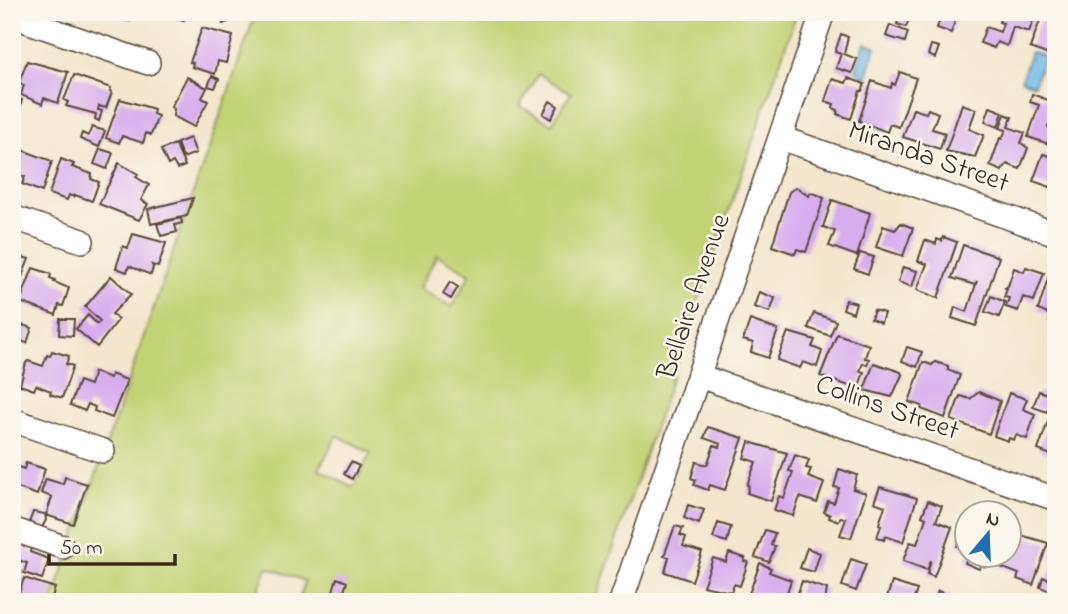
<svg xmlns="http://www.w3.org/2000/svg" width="1068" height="614" font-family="'Indie Flower',sans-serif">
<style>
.green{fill:#c2d376;stroke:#7e7e4a;stroke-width:2;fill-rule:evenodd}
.water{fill:#71bcea;stroke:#567384;stroke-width:2}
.building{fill:#d8adee}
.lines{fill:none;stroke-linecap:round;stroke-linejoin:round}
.minor-casing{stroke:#574638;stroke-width:26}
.path{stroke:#574638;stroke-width:2.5;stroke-dasharray:2 5;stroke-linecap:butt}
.minor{stroke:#fff;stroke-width:23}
.labels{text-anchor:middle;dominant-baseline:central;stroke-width:5;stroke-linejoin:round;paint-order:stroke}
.street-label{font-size:28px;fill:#3b2a1e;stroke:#fbf7ec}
</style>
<rect width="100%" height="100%" fill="#fbf7ec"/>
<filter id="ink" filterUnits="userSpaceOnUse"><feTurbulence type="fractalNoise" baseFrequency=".0143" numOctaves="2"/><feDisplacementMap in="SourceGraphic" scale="14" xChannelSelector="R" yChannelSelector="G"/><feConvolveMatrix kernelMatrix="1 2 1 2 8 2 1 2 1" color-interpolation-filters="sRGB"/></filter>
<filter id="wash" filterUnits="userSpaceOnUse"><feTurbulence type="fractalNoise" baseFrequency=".00686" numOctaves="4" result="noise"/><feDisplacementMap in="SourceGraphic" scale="28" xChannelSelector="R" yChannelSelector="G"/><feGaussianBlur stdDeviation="1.57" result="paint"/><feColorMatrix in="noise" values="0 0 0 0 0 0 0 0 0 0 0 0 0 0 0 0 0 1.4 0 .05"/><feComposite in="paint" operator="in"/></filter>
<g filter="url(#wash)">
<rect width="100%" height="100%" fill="#f3e6cc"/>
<path class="green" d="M256,12H797L595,602H298L305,581L267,567L256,597L249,602H52ZM538,74L571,93L552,124L520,106ZM437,255L470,274L452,307L419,288ZM337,435L371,453L353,487L319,469Z"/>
<path class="water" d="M865,43L876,47L866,79L856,70Z
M1031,52L1044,56L1034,85L1021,80Z"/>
<g id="blocks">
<path class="building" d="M115,12H133L130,21L114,15Z
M143,12H187L184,20L160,14L159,17L153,16Z
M217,12H235L238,17L223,24Z
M901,12L911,14L906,27L897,24Z
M1002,12H1036L1029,32L1013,27L1007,46L997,42L994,48L980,43L986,27L1000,32L1003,23L999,22Z
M1043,12H1056V46L1053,45L1049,55L1030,48Z
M942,14L956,18L951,33L937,28Z
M890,25L908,32L905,42L886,36Z
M202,28L233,36L226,63L218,61L215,74L192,67L193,63L190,62Z
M841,34L848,37L844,54L857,59L852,73L836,68L841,54L835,52Z
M931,45L939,47L935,58L928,55Z
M27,61L68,72L58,103L44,98L42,104L21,95L24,85L19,83Z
M900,72L916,78L899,127L890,124L887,132L859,121L872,81L891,88L892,83L895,85Z
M74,75L111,88L110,91L112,92L106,108L99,106L98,110L102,111L99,121L95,119L96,114L66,106L68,102L64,100Z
M212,76L219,79L215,88L208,86Z
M187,77L207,88L202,98L208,101L194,127L173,116L174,109L171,107Z
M848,78L865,84L862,91H860L851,119L837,114L838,110L833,108L834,104L825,101L832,79L846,83Z
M1032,94L1056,103L1048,127L1054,129L1049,144L1028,137L1039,105L1030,102Z
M12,97L22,100L18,115L12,113Z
M120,99L154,109L153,114L158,116L151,135L146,133L143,143L122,136L119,143L106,138Z
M550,101L558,106L551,119L543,114Z
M962,104L976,109L969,129L984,135L975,157L946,151Z
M990,107L1003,112L998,127L985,122Z
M913,109L926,113L928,109L938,113L932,129L945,133L940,149L903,137Z
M1005,114L1012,117L1008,127L1025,133L1021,143L1028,148L1020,169L1007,164L1002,171L990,166L1000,138L1002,139L1006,130L1000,128Z
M92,127L105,131L99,147L80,139L82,133L88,136Z
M190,138L196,153L183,158L177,143Z
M175,144L185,166L177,169L173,162L168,165L161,150Z
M100,149L113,153L107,169L94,164Z
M22,150L52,161L42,192L22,184L25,177L18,175L15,185L12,184V155L19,158Z
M1043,154L1056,158V189L1033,181Z
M61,159L74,164L72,167L92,174L91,179L99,182L92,201L75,195L74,197L69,195L67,200L49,194Z
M119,163L138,174L136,177L149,185L141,200L148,204L139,220L99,204Z
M796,187L809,196L810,193L816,194L824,198L806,252L797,249L795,254L772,246L789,192Z
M193,198L187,216L151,224L148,209Z
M832,200L870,213L857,256L829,246L835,231L823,227Z
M181,218L182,223L175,225L177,232L161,236L157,224Z
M901,223L913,228L903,256L876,247L883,226L895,230Z
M133,234L166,243L158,267L152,265L153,267L151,275L129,266L127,272L116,268L123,246L128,248Z
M943,237L957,242L938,298L917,290L927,264L918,261L925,240L936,244L937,239L942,241Z
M963,245L999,257L976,326L952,318L955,307L967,312L977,281L975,285L952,278Z
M860,253L874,257L868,274L854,269Z
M12,254L29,259L19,284L12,282Z
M903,267L917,271L912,287L898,282Z
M1026,267L1044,273L1034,301L1023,297L1018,311L1006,307L1009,298L1004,297L1007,289L1005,288L1008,286L1014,268L1024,272Z
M33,268L51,274L50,278L55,280L54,282L69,288L63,306L59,305L56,315L20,302Z
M1049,275L1056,277V321L1053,324L1049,322L1051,315L1038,310Z
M111,276L131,294L112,314L118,320L97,347L76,329L88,315L97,324L100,321L85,307Z
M450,282L458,287L451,299L443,294Z
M759,292L775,298L770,312L754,307Z
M991,296L1005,302L999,317L985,312Z
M846,300L856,303L853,313L843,309Z
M874,310L884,313L881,323L871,319Z
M814,313L836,321L830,336L808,328Z
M60,319H74L73,336L59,335Z
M750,320L778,330L768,358L751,352L753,343L743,340Z
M19,324L32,328L27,343L14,339Z
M788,332L815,340L812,347L822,351L817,367L803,362L800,368L777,360Z
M837,334L869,345L865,358L869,359L867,365L863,363L860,371L864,372L858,389L820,376Z
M907,347L922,352L917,367L902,361Z
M52,351L69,356L66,364L73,366L62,398L50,394L51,391L36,385L34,390L20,385L26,363L28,361L43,366L47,355L50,356Z
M923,362L932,365L935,362L948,366V370L960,375L945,418L921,409L922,406L909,402Z
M874,363L901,372L902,375L892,397L864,390Z
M94,372L110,378L111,374L127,380L112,418L94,411L95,407L88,404L85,411L70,405L79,381L90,385Z
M1039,391L1053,396L1047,412L1033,407Z
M979,392L1000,401L989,434L951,420L960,396L970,399Z
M1009,393L1027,399L1023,409L1035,414L1027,439L1016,435L1014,440L1009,438L1008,441L994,436Z
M1053,407L1056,408V457L1038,450Z
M708,427L743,438L725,490L710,485L708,490L694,485L696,480L691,478L696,462L707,465L714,445L720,447L721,444L704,438Z
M749,442L787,453L771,501L747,493L749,486L747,485L756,462L744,458Z
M795,455L809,460L806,468L811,469L808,477L824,483L817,503L800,497L793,516L774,510L779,496L784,498L793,472L789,471Z
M351,462L359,466L352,479L344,474Z
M26,463L45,469L37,495L18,488L12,502V465L24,469Z
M839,469L857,475L853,489L866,493L851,538L840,535L846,519L841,517L839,521L829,518L830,515L824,512L828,501L834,503L839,488L834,487Z
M65,477L87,484L73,524L46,515L52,497L41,493L46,479L63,484Z
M880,487L917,498L903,542L885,536L884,540L877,537L881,526L879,524L885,506L874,502Z
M928,501L942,506L936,521L952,527L934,577L927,574L931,560L927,570L903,561L910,542L917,544L926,518L922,516Z
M688,505L704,510L699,524L684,518Z
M33,512L45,514L46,520L40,531L28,526Z
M718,523L731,527L727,542L713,538Z
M675,526L683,528L680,535L686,537L683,546L702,552L692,581L665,572L669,557L664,556Z
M765,530L775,533L771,545L775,546L769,562L755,557Z
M962,530L967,531V549L957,546Z
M1010,532L1048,543L1033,585L1017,579L1019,574L998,566L1002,554H1009Z
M12,542L31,548L30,552L49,559L42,579L24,573L27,563L12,558Z
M1055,545H1056V593L1040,587L1043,577L1048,579L1054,562L1050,560Z
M807,548L820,553L814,572L800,568Z
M729,553L745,558L744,561L748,562L740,586L734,584L731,592L703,586L713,558L726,562Z
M968,554H995L991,565L987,563L986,567L981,565L979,569L965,563Z
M851,559L866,564L856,591L842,586Z
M760,563L771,568L769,572L791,580L784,602H760L748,597Z
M12,569L21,571L13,594H12Z
M24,578L55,588L50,602H16Z
M337,578L347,582L342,597L332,594Z
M802,581L827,589L825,602H795Z
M892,582L917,590L913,602H897L887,598Z
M938,591L952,597L950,602H934Z"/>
</g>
</g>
<g filter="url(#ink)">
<use href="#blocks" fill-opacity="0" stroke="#574638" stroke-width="2"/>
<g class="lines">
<g class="minor-casing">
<path id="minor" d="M12,16L148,63
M781,138L1056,234
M12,217L82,241
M699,376L1056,499
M12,420L103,451
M12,529L63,547
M621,602L823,12"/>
</g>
<path class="path" d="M12,560L20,563"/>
<use href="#minor" class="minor"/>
</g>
</g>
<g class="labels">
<g class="street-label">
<text transform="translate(928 158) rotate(19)">Miranda Street</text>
<text transform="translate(695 297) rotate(-71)">Bellaire Avenue</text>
<text transform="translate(887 409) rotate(19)">Collins Street</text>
</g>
</g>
<rect width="1068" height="614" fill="none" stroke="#fbf7ec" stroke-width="42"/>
<g transform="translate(988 534) rotate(19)"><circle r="33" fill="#fbf7ec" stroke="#aea59a" stroke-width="2"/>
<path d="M0-5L12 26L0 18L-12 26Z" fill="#1f6fb2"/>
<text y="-10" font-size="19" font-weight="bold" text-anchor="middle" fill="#3b2a1e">N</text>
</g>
<path d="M49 554v10h126v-10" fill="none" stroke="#3b2a1e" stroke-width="3.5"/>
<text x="60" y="554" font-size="21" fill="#3b2a1e" stroke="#fbf7ec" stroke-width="5" paint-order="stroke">50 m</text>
</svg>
